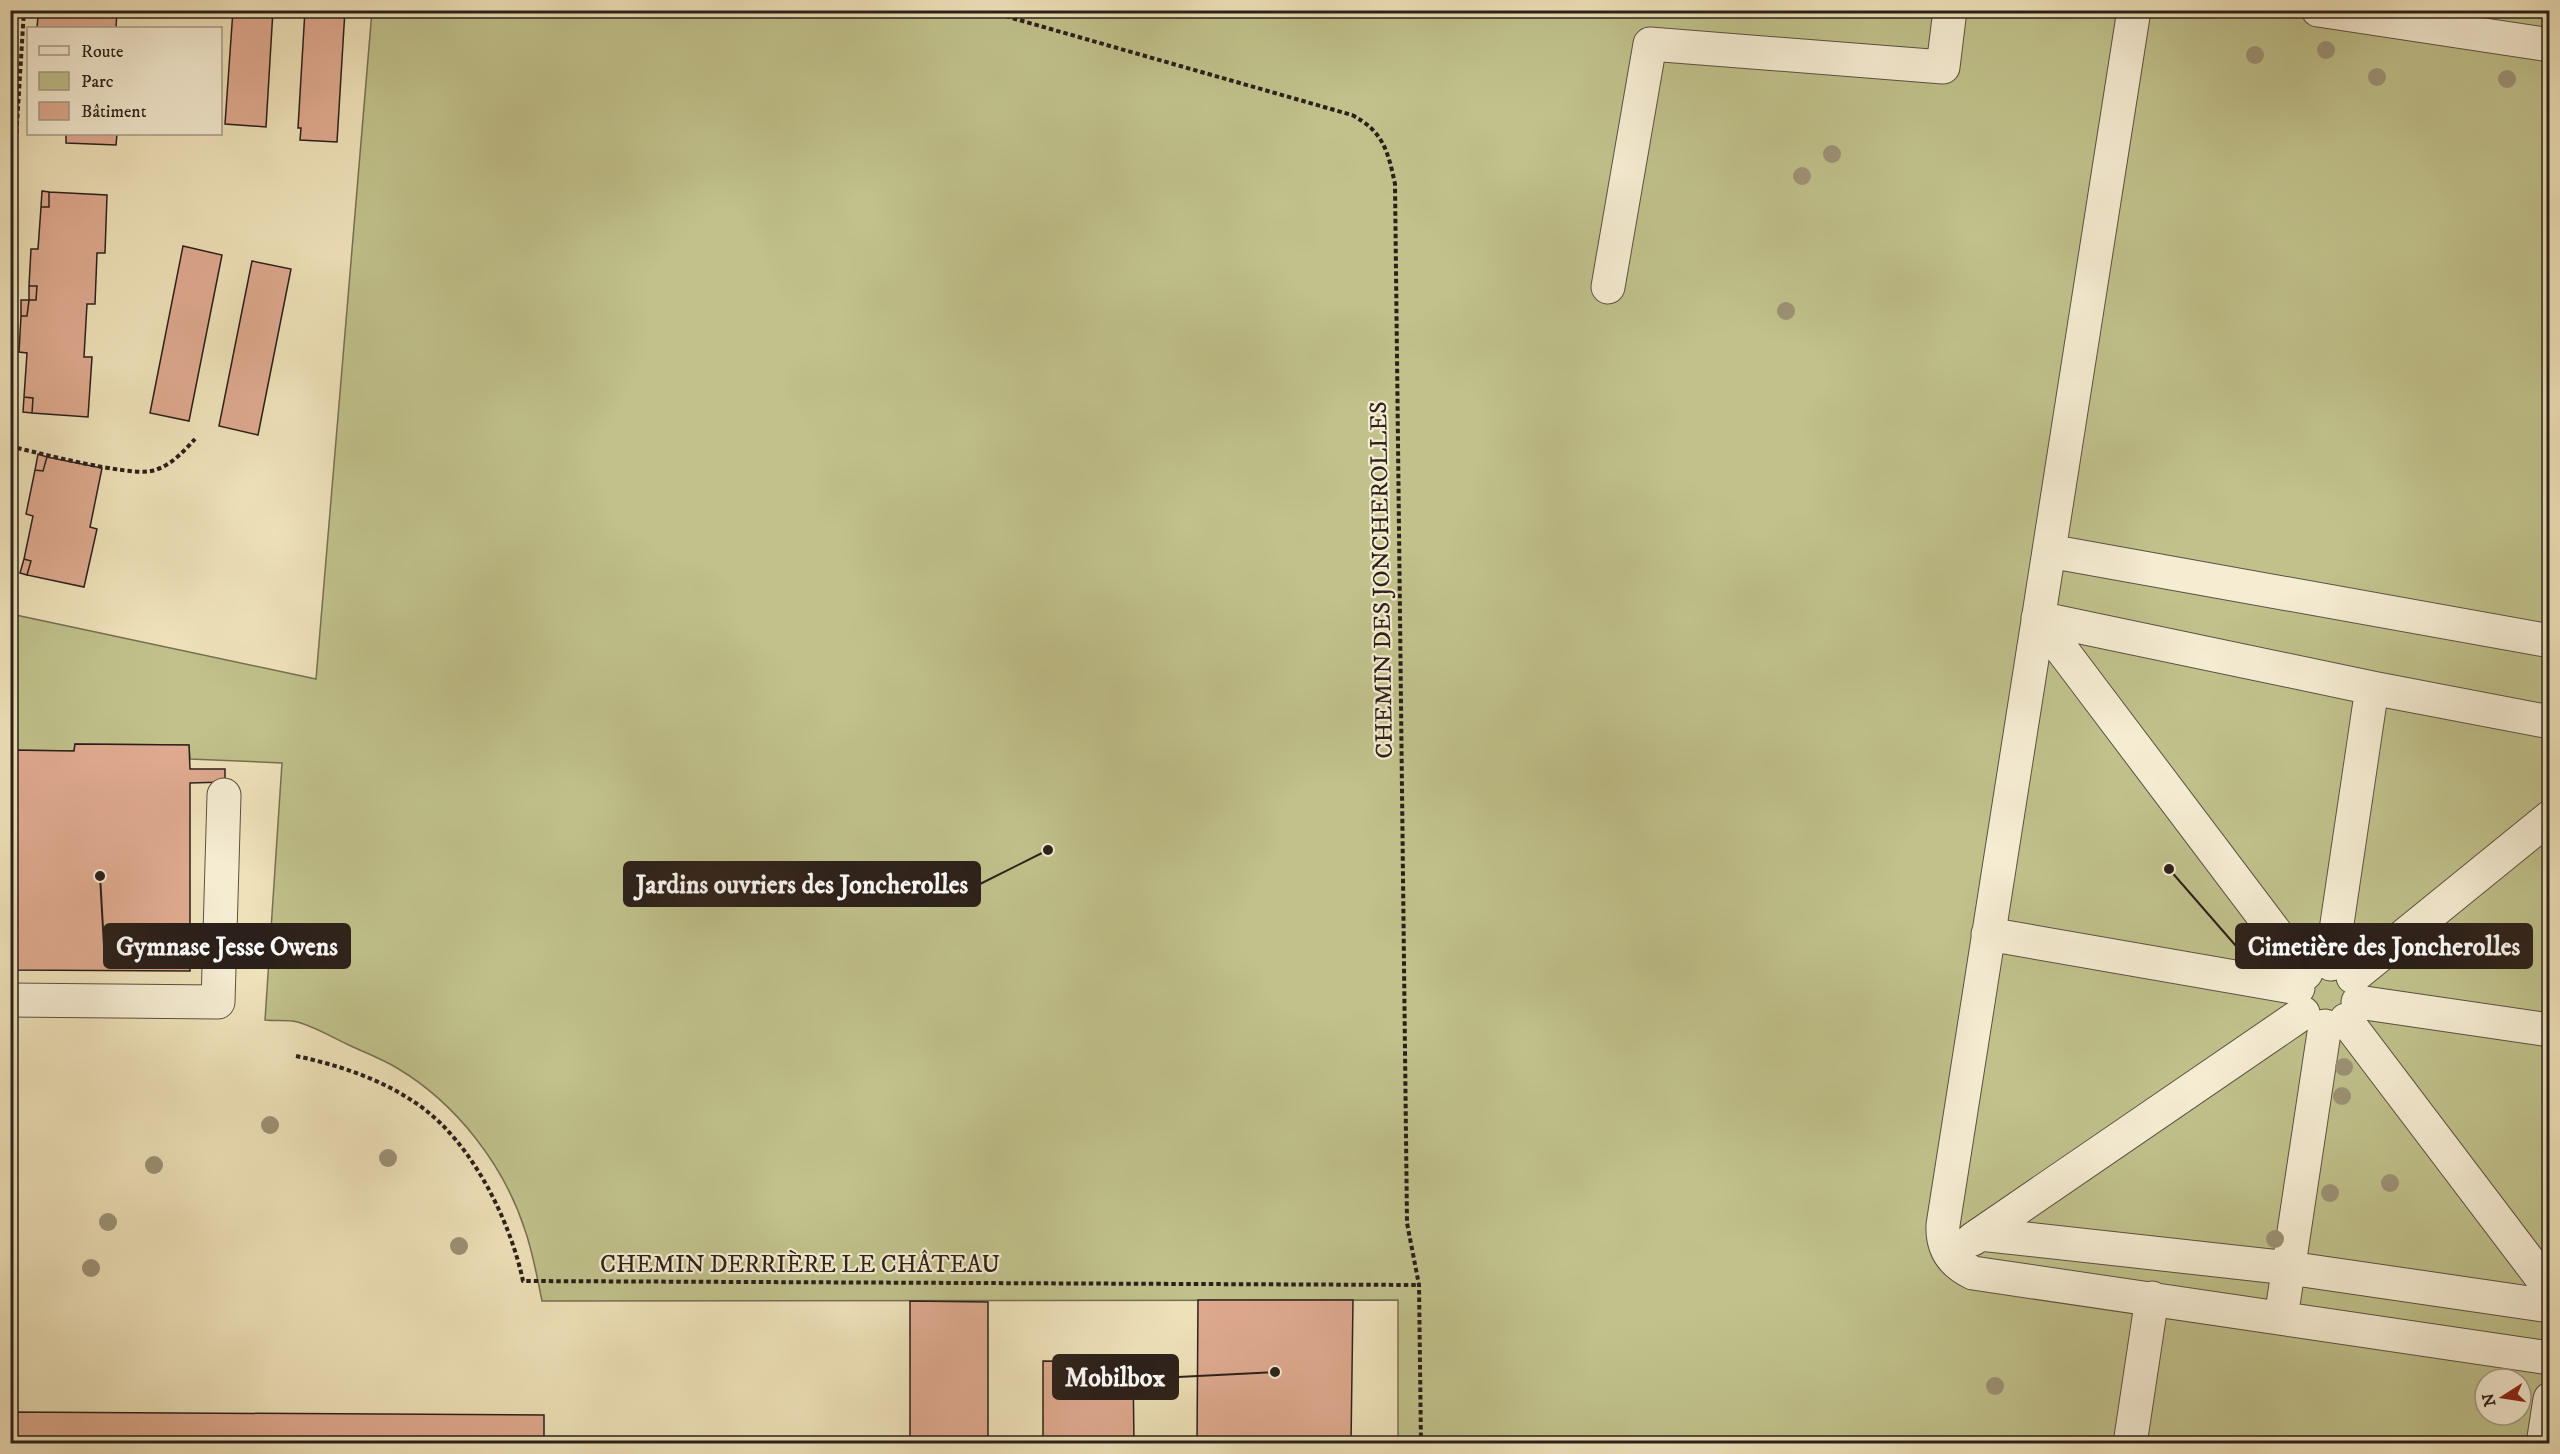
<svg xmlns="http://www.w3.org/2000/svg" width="2560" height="1454" font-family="'IM FELL DW Pica',serif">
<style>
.green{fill:#c0c18b;stroke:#767052;stroke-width:1.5;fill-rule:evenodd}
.building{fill:#dfaa90;stroke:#2b201a;stroke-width:1.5}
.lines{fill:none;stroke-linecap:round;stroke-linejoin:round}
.minor-casing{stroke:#5c5042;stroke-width:35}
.path{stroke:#2b201a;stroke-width:4;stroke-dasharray:4.5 3;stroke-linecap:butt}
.minor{stroke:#f5ecd2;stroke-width:33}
.tree{fill:#9c9275}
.labels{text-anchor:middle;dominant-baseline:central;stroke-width:4.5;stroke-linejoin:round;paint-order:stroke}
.street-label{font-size:24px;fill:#2b201a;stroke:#f5ecd2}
.leader{fill:none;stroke:#2b201a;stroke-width:2}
.callout-dot{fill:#2b201a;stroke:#f5ecd2;stroke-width:2}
.callout{fill:#2b201a;stroke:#2b201a;stroke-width:2}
.callout-label{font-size:26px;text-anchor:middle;font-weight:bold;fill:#fff}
</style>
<rect width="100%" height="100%" fill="#efe2ba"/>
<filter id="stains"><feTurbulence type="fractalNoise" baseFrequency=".00333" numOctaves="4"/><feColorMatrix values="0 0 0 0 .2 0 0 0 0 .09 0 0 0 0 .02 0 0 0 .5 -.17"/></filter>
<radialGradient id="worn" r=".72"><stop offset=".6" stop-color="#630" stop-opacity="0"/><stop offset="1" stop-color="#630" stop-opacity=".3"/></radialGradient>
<path class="green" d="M372,11H2549V1443H1398V1300L542,1301C537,1277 533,1253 525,1230C504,1165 456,1103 397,1068C382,1059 366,1053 351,1046C335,1039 309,1023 292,1021C283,1020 274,1021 265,1020L282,763L190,759L189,745L75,744L74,751L11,750V614L316,679ZM2485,1379H2521V1415H2485Z"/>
<path class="building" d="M65,10H117L116,28H37L38,16L65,17Z
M233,10H273L266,127L225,124Z
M305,10H345L337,142L300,140L301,128H298Z
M66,134H117L116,145L66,143Z
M42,191L49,192V207H41Z
M49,192L107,195L105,253H97L95,304H87L84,357H92L88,417L32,413L33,398L24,397L27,353L19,352L21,316H27L29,300H36L37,286H29L31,249H38L41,207H49Z
M183,246L222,255L189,421L150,413Z
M252,261L291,269L258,435L219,426Z
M29,286H37L36,300H29Z
M21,300H29L27,316H21Z
M24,397L33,398L32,413L23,412Z
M38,454L47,457L43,471L35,470Z
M47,457L102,468L90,527L97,529L84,587L27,575L31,561L24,559L33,516L26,514L35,470L43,471Z
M24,559L31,561L27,575L20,573Z
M75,744L189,745L190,769H225V782L190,783V971L10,970V750L74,751Z
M1198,1300H1353L1351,1444H1197Z
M910,1301L988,1302V1444H910Z
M1043,1361L1133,1362L1134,1444H1043Z
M10,1412L544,1415V1444H10Z"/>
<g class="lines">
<g class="minor-casing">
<path id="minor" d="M2134,10L1943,1225C1942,1248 1952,1263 1973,1273L2550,1358
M2318,10L2550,45
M1608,287L1650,44L1943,67L1950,10
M2049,551L2550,641
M2038,618L2372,688L2331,964
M2038,618L2306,973
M2372,688L2550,722
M1988,934L2298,988
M2353,977L2550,817
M10,1000L218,1002L224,795
M2358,1002L2550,1030
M2346,1020L2550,1289
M1980,1234L2289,1268L2550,1306
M1973,1239L2303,1013
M2281,1318L2325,1026
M2130,1444L2152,1298
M2543,1444L2550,1399"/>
</g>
<path class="path" d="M984,10L1352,115C1383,131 1388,151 1395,184L1407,1223L1419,1285L1421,1444
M10,238L24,10
M10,446C37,453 128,476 151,471C170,467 183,452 195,439
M296,1056C339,1065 384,1080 420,1106C472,1143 510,1220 523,1281L1419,1285"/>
<use href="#minor" class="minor"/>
</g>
<g class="tree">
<circle cx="2326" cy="50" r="9"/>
<circle cx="2255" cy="55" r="9"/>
<circle cx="2377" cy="77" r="9"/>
<circle cx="2507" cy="79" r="9"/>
<circle cx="1832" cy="154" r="9"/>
<circle cx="1802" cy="176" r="9"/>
<circle cx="1786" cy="311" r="9"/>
<circle cx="2344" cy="1067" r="9"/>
<circle cx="2342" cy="1096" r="9"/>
<circle cx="270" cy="1125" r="9"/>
<circle cx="388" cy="1158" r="9"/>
<circle cx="154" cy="1165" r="9"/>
<circle cx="2390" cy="1183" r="9"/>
<circle cx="2330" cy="1193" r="9"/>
<circle cx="108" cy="1222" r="9"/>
<circle cx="2275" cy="1239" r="9"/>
<circle cx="459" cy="1246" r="9"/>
<circle cx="91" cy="1268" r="9"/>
<circle cx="1995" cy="1386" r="9"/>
</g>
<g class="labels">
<g class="street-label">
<text transform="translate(1382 580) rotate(-91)">CHEMIN DES JONCHEROLLES</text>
<text x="800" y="1265">CHEMIN DERRIÈRE LE CHÂTEAU</text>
</g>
</g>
<path class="leader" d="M1048 850L980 884M2169 869L2236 946M100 876L104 946M1275 1372L1178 1377"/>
<g class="callout-dot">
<circle cx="1048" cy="850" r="6"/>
<circle cx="2169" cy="869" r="6"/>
<circle cx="100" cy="876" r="6"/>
<circle cx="1275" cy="1372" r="6"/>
</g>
<g class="callout">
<rect x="624" y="862" width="356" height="44" rx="6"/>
<rect x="2236" y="924" width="296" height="44" rx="6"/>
<rect x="104" y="924" width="246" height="44" rx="6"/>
<rect x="1053" y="1355" width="125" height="44" rx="6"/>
</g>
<g class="callout-label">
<text x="802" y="893">Jardins ouvriers des Joncherolles</text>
<text x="2384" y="955">Cimetière des Joncherolles</text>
<text x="227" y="955">Gymnase Jesse Owens</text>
<text x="1115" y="1386">Mobilbox</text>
</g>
<rect width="2560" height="1454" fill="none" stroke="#efe2ba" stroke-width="36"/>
<rect x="12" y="12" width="2536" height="1430" fill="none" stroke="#2b201a" stroke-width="3"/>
<rect x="18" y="18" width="2524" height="1418" fill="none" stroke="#2b201a" stroke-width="1.5"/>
<rect x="27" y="27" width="195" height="108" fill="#f5ecd2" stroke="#a49a88" stroke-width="1.5"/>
<rect x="39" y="46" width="30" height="9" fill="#f5ecd2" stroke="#a49a88" stroke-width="1.5"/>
<text x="81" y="57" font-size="18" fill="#2b201a">Route</text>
<rect x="39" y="72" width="30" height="18" fill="#c0c18b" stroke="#a49a88" stroke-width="1.5"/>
<text x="81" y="87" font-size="18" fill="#2b201a">Parc</text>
<rect x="39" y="102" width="30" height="18" fill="#dfaa90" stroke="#a49a88" stroke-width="1.5"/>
<text x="81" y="117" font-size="18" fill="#2b201a">Bâtiment</text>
<g transform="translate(2503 1397) rotate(258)"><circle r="28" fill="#f5ecd2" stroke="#a49a88" stroke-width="1.5"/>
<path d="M0-4.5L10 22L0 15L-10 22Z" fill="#8f2418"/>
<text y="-9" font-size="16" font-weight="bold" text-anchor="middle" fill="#2b201a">N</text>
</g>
<rect width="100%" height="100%" filter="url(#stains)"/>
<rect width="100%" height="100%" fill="url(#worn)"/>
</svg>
